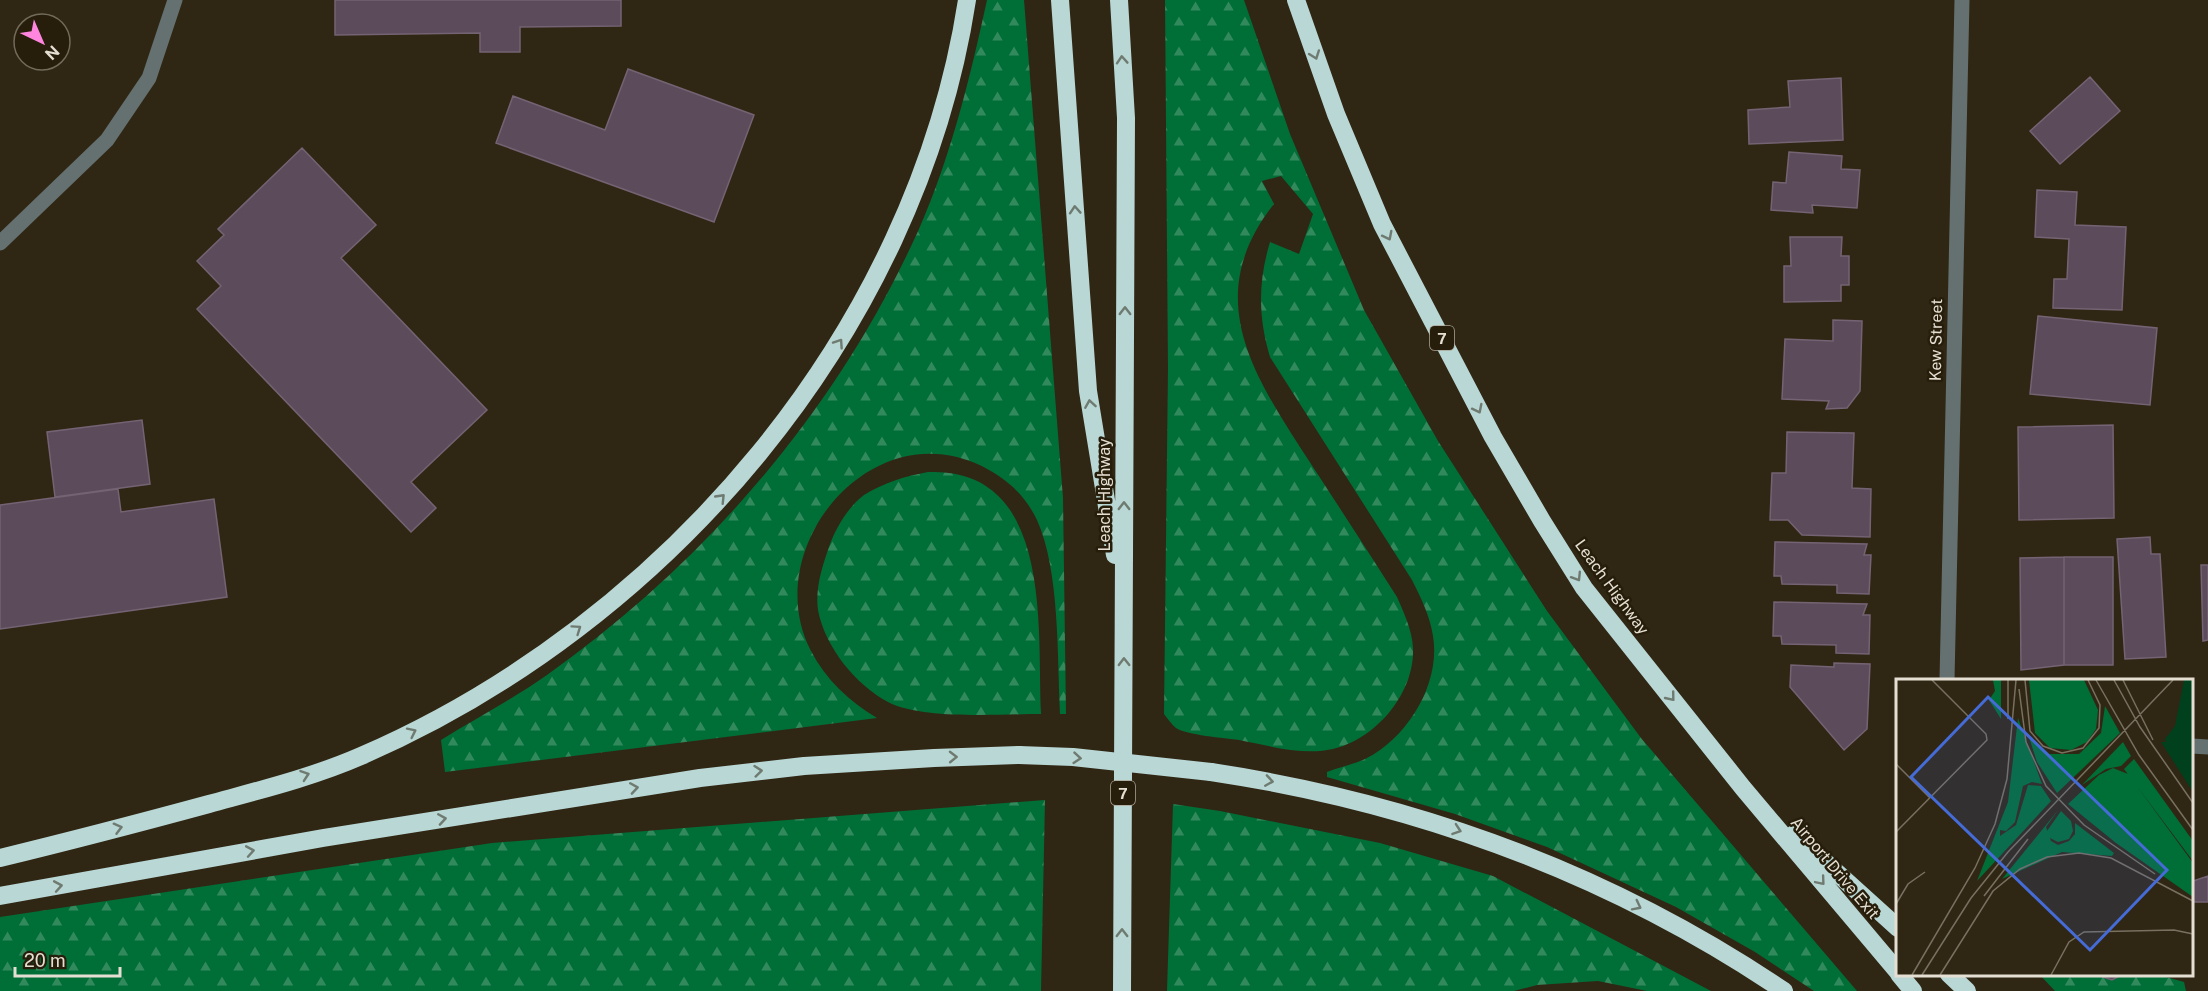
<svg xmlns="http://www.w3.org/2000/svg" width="2208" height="991" font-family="'Public Sans',sans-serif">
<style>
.forest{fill:url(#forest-firs)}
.building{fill:#5b4b5b;stroke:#746373;stroke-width:1.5}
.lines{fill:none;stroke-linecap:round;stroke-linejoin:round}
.minor{stroke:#647170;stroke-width:15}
.highway{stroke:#b8d7d5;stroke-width:18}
.highway-bridge{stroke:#b8d7d5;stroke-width:18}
.oneway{stroke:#6f7a70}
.labels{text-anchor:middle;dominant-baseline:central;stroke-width:5;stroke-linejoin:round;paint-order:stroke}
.shield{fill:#261d0a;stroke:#aca597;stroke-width:1.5}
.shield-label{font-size:15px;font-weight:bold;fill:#e5dfd3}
.street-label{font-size:16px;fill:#e5dfd3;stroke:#261d0a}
.inset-road{fill:none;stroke:#787060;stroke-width:1.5}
.view{fill:#456bd7;fill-opacity:0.15;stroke:#456bd7;stroke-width:3}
.inset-edge{fill:none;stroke:#e5dfd3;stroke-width:3}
</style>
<defs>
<pattern id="forest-firs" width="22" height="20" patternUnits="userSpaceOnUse" patternTransform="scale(1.5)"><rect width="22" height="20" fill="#006e37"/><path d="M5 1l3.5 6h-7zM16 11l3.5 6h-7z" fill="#31895c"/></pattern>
</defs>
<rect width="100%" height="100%" fill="#302614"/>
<path class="forest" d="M987,0H1024L1063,498L1066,714H1060C1057,657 1060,571 1037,520C1024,493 1003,475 975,463C866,417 759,551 811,651C826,680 849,701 877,718L445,772L441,740C476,718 513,699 547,675C707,561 838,409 919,229C951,156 970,78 987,0Z
M1165,0H1244L1290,134L1364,310L1438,441L1547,611L1641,738L1857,991H1814L1755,952L1676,907L1547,847L1455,814L1327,777V772C1340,767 1355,764 1367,758C1408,737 1441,683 1433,636C1430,616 1421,598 1412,580L1270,357C1258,317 1258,282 1270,242L1299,254L1313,214L1281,176L1262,181L1274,204C1198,300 1257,380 1313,467C1341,510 1369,553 1397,597C1404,613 1412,630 1413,648C1415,698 1368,748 1320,751C1293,753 1265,745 1239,740C1225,738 1186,735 1176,728C1172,725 1168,719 1164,714L1168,368Z
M928,472C1054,467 1037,629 1041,714C1001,714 922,720 888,702C855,684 825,647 818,610C815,589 822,567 829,547C835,529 848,507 864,495C883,483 906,476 928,472Z
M1045,800L1041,991H0V917L492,843Z
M1173,804L1220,811L1380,843L1493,876L1711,991H1647L1598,981L1537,985L1514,991H1167Z
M2040,975H2159L2184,982L2186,991H2055Z"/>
<path class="building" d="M335,0H621V26L520,27V52H480V33L335,35Z
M628,69L754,115L714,222L496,143L513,96L605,130Z
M2090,77L2120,111L2060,164L2030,131Z
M1841,78L1843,140L1749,144L1748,110L1790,107L1788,81Z
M302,148L376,225L341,258L487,410L411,482L436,508L411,532L197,309L221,286L197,261L224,235L218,229Z
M1789,152L1842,156L1841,169L1860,170L1857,208L1812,205L1813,213L1771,210L1773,182L1786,183Z
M2037,190L2077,192L2075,225L2126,227L2122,310L2053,308L2054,279H2067L2069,239L2035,237Z
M1790,237H1842L1841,256H1849V285H1841V301L1784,302V266H1791Z
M2038,316L2157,328L2150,405L2030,394Z
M1833,320L1862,321L1860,391L1847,408L1826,409L1829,401L1782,399L1785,339L1833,341Z
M142,420L150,484L55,497L47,432Z
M2113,425L2114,518L2019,520L2018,427Z
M1787,432L1854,433L1852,488L1871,489L1870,537L1802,535L1788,520H1770L1772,473H1786Z
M118,489L121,512L214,499L227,597L0,629V505Z
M2150,537L2151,554H2160L2166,657L2125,659L2117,539Z
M1775,542L1867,544L1864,555H1871L1869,594L1837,593V585L1782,584L1781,576H1774Z
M2064,557H2113V665H2064Z
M2064,557V665L2021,670L2020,558Z
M2201,565H2208V640L2203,641Z
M1774,602L1867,604L1863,615H1870L1869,654L1836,653V645L1782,644L1781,636H1773Z
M1834,663L1870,664L1867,729L1844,750L1790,687L1791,665L1834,667Z
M2208,876V902H2192L2193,881Z
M2094,974H2123L2112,980Z"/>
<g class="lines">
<path class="minor" d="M0,243L107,140L149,78L175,0
M1947,680L1962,0
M2192,746L2208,747"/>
<path class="highway" d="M1060,0L1088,391L1115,555
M1119,0L1126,118L1122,991
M1296,0L1336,114L1382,224L1493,437L1542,521L1584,588L1743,788L1898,972
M1211,772C1416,803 1611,874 1784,991
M1794,834L1898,928
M0,858C70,841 139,823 209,804C260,790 313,777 361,756C666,624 916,332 967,0
M0,896L323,838L700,778L804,766L934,758L1019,755
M1899,974L1913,991
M1949,974L1967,991"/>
<path class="highway-bridge" d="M1019,755L1073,757L1211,772"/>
</g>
<defs><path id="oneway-chevron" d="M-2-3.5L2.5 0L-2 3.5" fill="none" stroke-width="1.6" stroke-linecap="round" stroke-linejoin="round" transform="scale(1.5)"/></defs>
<g class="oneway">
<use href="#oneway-chevron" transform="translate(1315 55) rotate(70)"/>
<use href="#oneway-chevron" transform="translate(1122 60) rotate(-94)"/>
<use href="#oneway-chevron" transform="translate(1075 210) rotate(-94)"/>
<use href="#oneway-chevron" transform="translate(1388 236) rotate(63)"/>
<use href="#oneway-chevron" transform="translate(1125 311) rotate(-90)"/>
<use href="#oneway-chevron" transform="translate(839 343) rotate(-56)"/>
<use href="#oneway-chevron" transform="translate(1090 404) rotate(-99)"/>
<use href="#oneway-chevron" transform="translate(1478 409) rotate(63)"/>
<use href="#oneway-chevron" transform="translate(721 498) rotate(-46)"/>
<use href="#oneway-chevron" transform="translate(1124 506) rotate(-90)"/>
<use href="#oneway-chevron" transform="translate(1577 577) rotate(58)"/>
<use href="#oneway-chevron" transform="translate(577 629) rotate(-35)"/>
<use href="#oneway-chevron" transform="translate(1124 662) rotate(-91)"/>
<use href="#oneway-chevron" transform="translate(1671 697) rotate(51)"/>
<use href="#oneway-chevron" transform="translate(412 732) rotate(-26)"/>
<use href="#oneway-chevron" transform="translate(953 757) rotate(-1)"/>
<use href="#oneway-chevron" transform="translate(1077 758) rotate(5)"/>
<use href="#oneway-chevron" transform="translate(758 771) rotate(-6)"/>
<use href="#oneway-chevron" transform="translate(305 775) rotate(-19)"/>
<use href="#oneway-chevron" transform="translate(1269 781) rotate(9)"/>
<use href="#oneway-chevron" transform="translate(634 788) rotate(-9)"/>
<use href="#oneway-chevron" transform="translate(442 819) rotate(-9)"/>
<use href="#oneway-chevron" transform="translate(118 828) rotate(-15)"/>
<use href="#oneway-chevron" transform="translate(1457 830) rotate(19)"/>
<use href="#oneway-chevron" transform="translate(250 851) rotate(-10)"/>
<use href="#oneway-chevron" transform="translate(1821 881) rotate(50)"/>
<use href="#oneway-chevron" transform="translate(58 886) rotate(-10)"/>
<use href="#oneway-chevron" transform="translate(1637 906) rotate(27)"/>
<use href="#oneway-chevron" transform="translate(1122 933) rotate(-90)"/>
</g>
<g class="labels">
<g class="shield">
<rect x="1430" y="326" width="24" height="24" rx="4.5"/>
<rect x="1111" y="781" width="24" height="24" rx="4.5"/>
</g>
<g class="shield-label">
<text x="1442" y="338">7</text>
<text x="1123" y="793">7</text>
</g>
<g class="street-label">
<text transform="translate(1936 340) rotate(-89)">Kew Street</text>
<text transform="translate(1104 495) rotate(-90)">Leach Highway</text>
<text transform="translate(1612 587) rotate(54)">Leach Highway</text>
<text transform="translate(1835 868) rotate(50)">Airport Drive Exit</text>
</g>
</g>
<g transform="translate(1896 679)">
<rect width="297" height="297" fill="#302614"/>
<path d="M288,1H297V113L265,63H270L269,60L279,47Z" fill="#00401d"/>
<path d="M97,1H105V40L93,21L99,12ZM133,1H188L202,31L200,50L191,63L175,71L154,69L139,54ZM209,27L224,54L161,114L141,83L132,55L153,75H183L205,54ZM122,39L146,105L136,103L127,107L119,143L110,152L104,151V157L120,146L132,106L145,107L155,122L81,202L112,123ZM227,63L235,77L225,87L210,90L186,106ZM238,80L297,162V182L228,90ZM217,89L232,95L297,184V218L220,164L172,125L203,96ZM163,130L150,148L155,162L162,166L173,162L179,155V144L218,174L216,177L166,173L106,200ZM165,132L175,142L177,152L173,160L162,163L154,159L151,152Z" fill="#006e37"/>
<path class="inset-road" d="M112,1V40M129,1L134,52L147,67L166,74L187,69L203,49L204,26L192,1M200,1L243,76L297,151M218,1L244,48L297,124M227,1L257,61M123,10L130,63L150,107L188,146L259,195M0,85L34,119M0,153L91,61L90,55L36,1M88,217L132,160M0,225L12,205L29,193M16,296L79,189L99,145L111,100L120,1M26,296L75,219L112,173L277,1M44,296L97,212L124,190L151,178L183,174L215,179L297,222M155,296L173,263L188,253L278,251L297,255"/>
<path class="view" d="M92,18L271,191L194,271L15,98Z"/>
<rect width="297" height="297" class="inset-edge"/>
</g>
<g transform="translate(42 42) rotate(136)"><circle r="28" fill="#261d0a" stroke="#726b5a" stroke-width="1.5"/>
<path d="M0-4.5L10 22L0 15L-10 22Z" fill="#ff85df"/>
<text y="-9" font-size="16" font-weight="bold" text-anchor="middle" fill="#e5dfd3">N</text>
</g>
<path d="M15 967v9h105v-9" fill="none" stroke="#e5dfd3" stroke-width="3"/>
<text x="24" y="967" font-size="18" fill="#e5dfd3" stroke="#261d0a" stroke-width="4.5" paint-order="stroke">20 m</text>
</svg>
